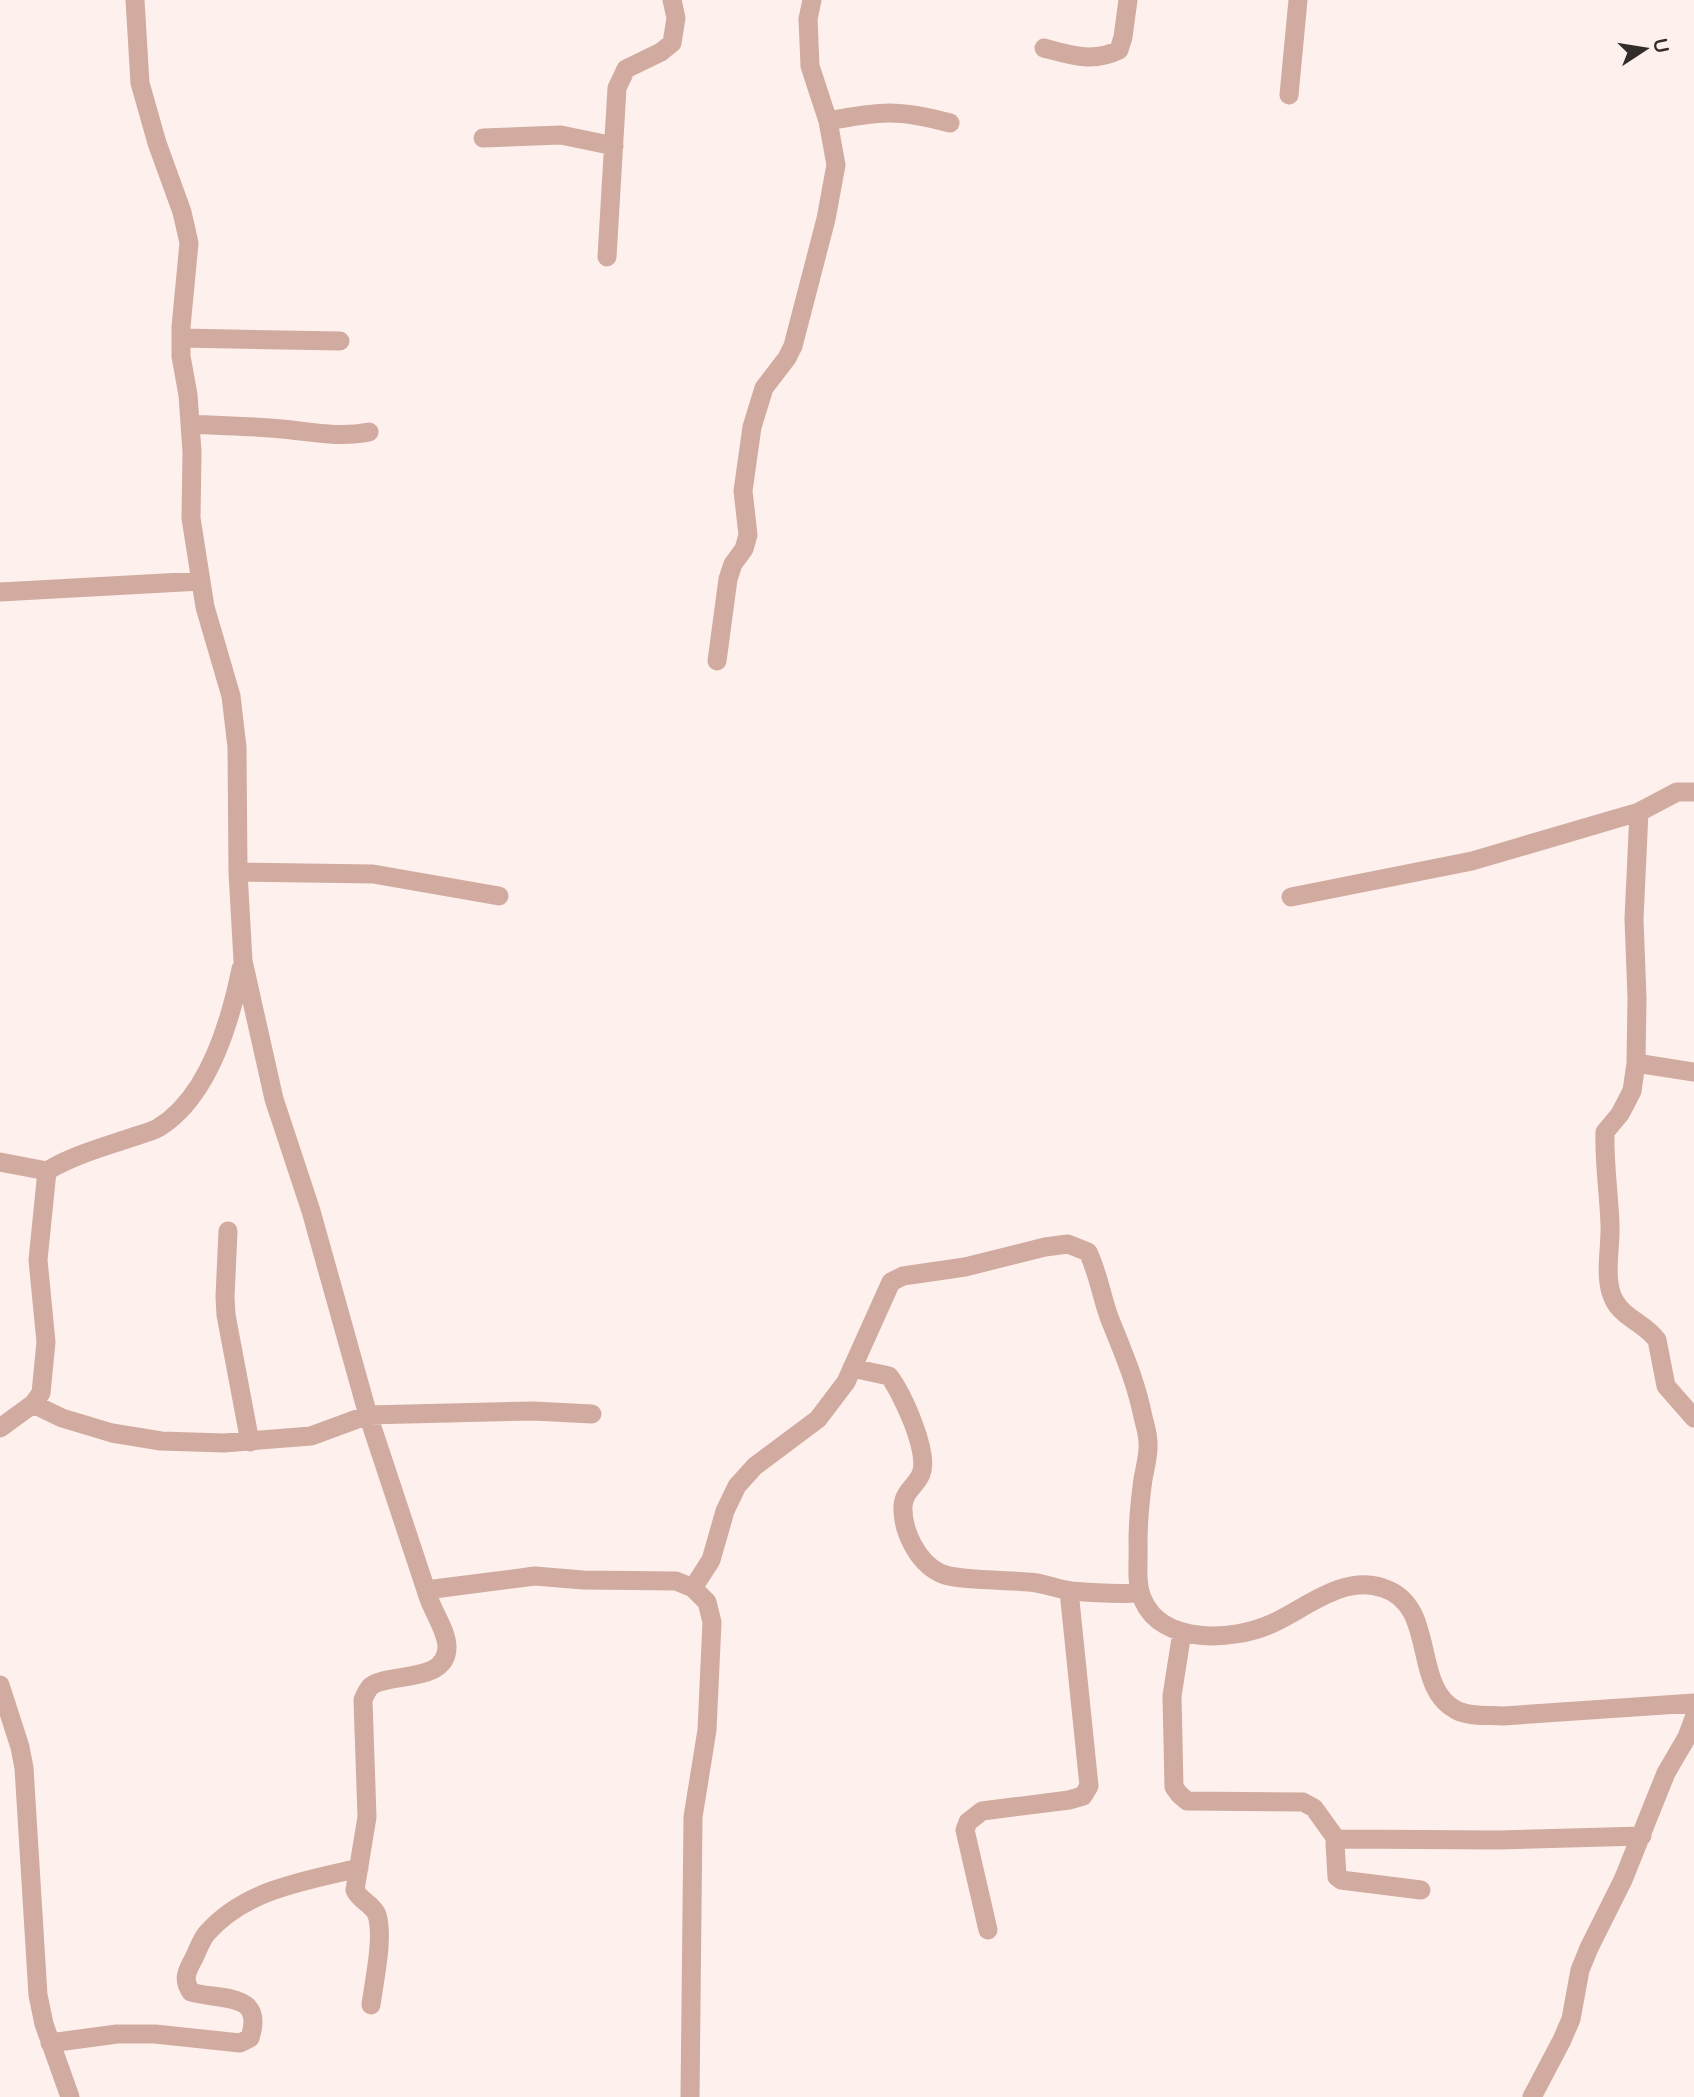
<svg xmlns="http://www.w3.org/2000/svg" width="1694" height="2097" font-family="'Varela Round',sans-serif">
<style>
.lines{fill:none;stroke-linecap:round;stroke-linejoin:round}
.minor{stroke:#d1aba0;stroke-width:19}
</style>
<rect width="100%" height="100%" fill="#fef0ec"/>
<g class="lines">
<path class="minor" d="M135,0L140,83L157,143L182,212L189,243L181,327V356L188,395L192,452L191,518L205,607L231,696L237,747L238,872L243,961L274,1099L311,1211L368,1415L426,1590L535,1576L583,1580L676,1581L693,1588L707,1602L712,1622L707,1730L693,1817L690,2097
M1044,48C1070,55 1093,63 1119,50L1123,37L1128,0
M1289,95L1298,0
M828,121C881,111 898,109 950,123
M483,138L561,135L614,146
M607,257L617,88L626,69L661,52L672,43L676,18L672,0
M181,338L340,341
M190,424C221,426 252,426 282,429C312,432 340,438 369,432
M0,592L201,581
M717,661L728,579L733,564L744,549L748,535L743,491L752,427L764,388L787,358L793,346L826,219L836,165L828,121L810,66L808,19L812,0
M1639,812L1634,919L1637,998L1636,1063L1632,1091L1620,1114L1605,1132C1604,1163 1609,1194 1610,1225C1611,1248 1603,1279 1614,1300C1624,1319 1645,1323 1657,1340L1666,1386L1694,1418
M238,872L373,874L499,896
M1291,897L1472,861L1639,812L1677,792H1694
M1636,1063L1694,1072
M0,1162L47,1171
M228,1231L225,1297L226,1315L250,1442
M852,1368L889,1376C902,1393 930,1453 921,1474C916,1486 904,1491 903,1506C902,1530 917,1562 940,1573C955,1581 1009,1580 1029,1582C1044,1583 1057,1589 1071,1591C1094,1593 1117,1594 1140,1593
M33,1404L62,1418L112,1433L161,1441L224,1443L311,1436L368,1415L533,1411L592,1414
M0,1428L33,1404L41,1393L46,1342L38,1260L47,1171C72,1156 100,1148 127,1139C137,1135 149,1133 158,1128C208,1098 230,1023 241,969
M693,1588L711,1560L725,1511L737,1486L755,1466L818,1419L846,1382L891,1282L903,1276L965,1267L1045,1247L1068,1244L1088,1252C1098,1273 1101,1294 1109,1317C1122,1350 1136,1381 1143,1417C1145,1425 1148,1434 1148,1443C1149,1454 1145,1468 1143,1479C1140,1501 1138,1521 1138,1543C1139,1562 1135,1583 1143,1600C1162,1645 1233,1641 1271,1624C1305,1609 1343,1574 1383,1588C1438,1605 1411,1687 1456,1710C1469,1717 1488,1715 1503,1716L1694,1703
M1182,1632L1172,1696L1174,1787L1179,1794L1187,1801L1303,1802L1314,1808L1337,1840
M0,1685L20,1747L24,1768L38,1995L44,2024L70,2097
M1421,1890L1341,1880L1337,1877L1335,1843L1341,1839L1498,1840L1642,1836
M988,1930L965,1830L968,1822L982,1811L1069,1800L1083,1796L1089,1786L1069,1591
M371,2005C374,1981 384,1938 377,1915C373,1904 360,1901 355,1890L367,1817L363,1700C365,1695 367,1690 371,1686C389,1672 448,1684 447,1646C446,1628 431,1610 426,1590
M50,2043L117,2034H155L240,2043L250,2038C265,1991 221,2001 191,1992C182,1979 187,1971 194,1958C198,1950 201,1940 207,1933C246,1889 305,1881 359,1868
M1532,2097L1562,2040L1571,2019L1580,1970L1589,1948L1623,1880L1666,1773L1687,1737L1694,1718"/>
</g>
<g transform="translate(1645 49) rotate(78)" stroke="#fef0ec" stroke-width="5" paint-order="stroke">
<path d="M0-5L12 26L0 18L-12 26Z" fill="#322c2a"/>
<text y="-10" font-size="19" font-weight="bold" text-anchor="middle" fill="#322c2a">U</text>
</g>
</svg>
